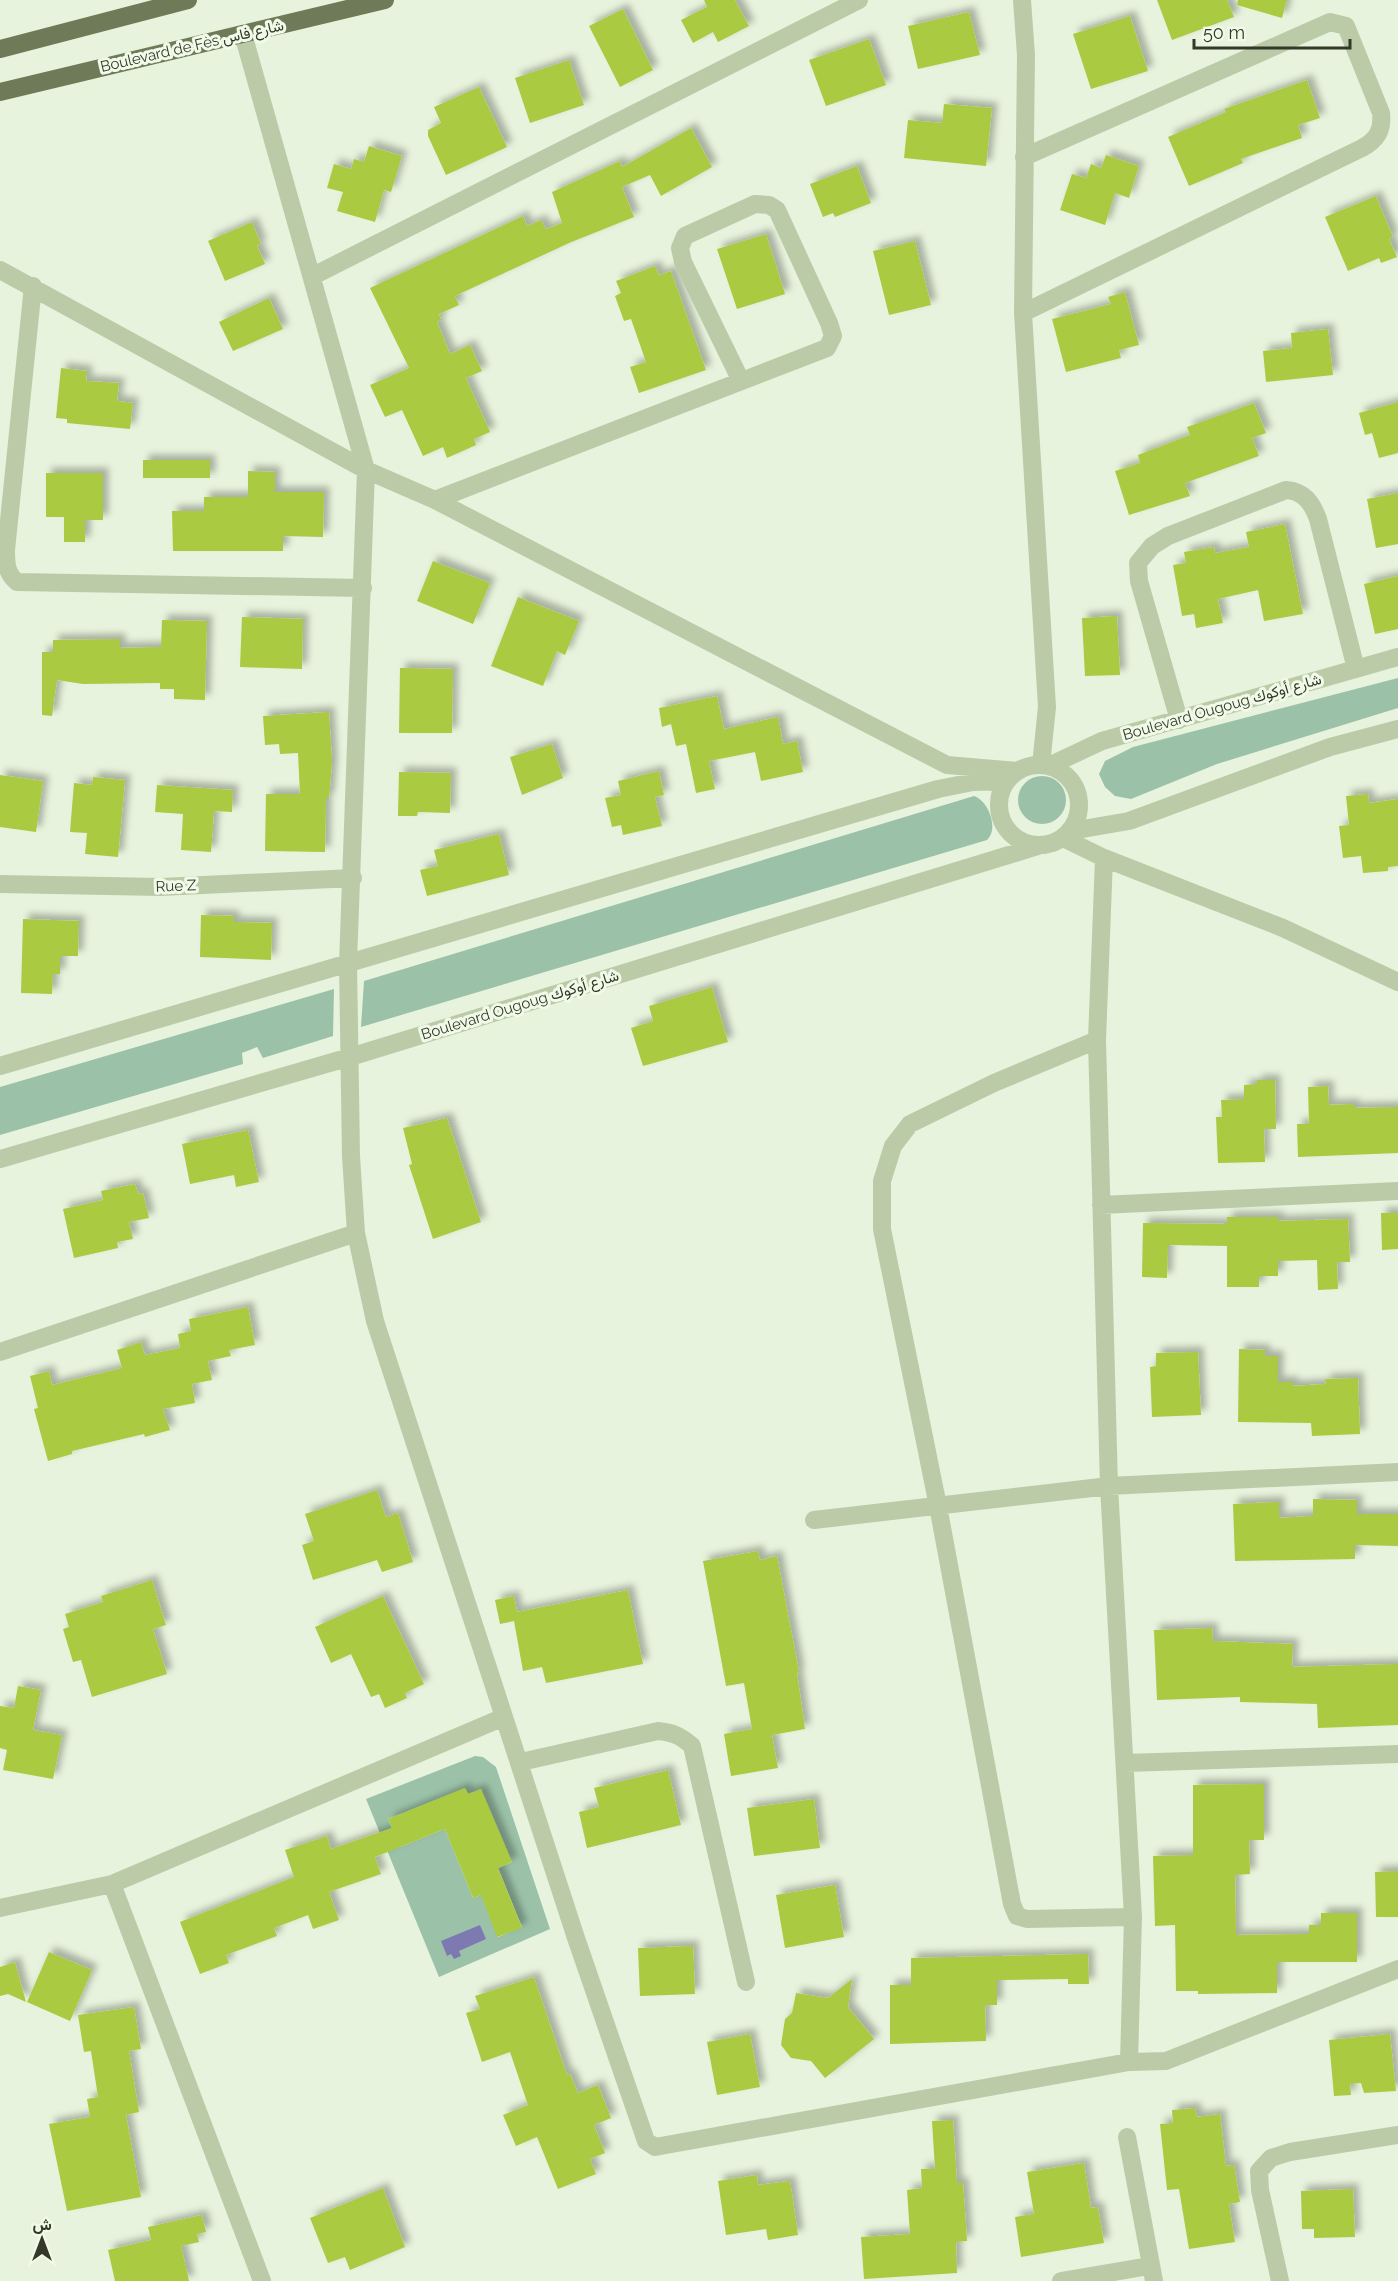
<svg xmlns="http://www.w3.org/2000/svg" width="1398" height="2281" font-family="Raleway,Vazirmatn,sans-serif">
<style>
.green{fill:#9bc2a8;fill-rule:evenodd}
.water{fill:#7c7ab1}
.building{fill:#aaca43;filter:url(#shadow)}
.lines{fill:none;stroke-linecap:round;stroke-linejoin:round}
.minor{stroke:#bbcba7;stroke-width:18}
.major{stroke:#6f7a58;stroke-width:18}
.labels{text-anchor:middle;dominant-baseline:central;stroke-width:6;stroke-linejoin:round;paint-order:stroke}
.street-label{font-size:15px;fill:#333828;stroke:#f1fae8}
</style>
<defs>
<filter id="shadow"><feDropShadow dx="5.5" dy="-5.5" stdDeviation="3" flood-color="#0004"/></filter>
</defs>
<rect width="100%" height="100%" fill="#e7f3dc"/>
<path class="green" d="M1398,678V708L1217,764L1131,799L1115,796L1105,787L1099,774L1105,761L1133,747Z
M1018 800a24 24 0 1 1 48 0a24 24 0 1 1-48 0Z
M974,796C989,801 999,829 987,840L361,1027L364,981Z
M334,989L333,1036L263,1058L257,1047L242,1053L243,1064L0,1135V1087Z
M475,1756L483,1757L496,1767L550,1929L439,1977L366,1799ZM465,1789L512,1862L498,1868L522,1927L498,1937L486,1893L473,1898L445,1829L400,1847L388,1819Z"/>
<path class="water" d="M480,1925L486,1939L459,1951L461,1956L454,1959L451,1954L447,1956L441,1941Z"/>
<path class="building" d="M704,0H735L749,26L718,42L713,32L693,43L681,20L707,7Z
M1157,0H1227L1234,17L1172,40Z
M1238,0H1287L1282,18L1237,5Z
M623,9L653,70L620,87L589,26Z
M969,12L980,55L918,69L908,26Z
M1130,16L1148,71L1091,89L1073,34Z
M869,39L886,85L826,106L809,60Z
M569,60L584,105L530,123L515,78Z
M1307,80L1320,118L1298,125L1302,138L1241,159L1243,163L1189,186L1168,137L1226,112L1224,109Z
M479,87L507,147L446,175L428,136V130L441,123L434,107Z
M944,104L992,108L986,166L904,158L908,120L942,123Z
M691,128L712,167L661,196L650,175L622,187L634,217L569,243L455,296L459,305L439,314L441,320L437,322L450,354L470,345L482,371L466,378L490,432L474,439L476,445L447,458L443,447L423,456L402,410L385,417L370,385L409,368L370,288L523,216L527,226L541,220L546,229L562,223L552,192L620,161L622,167Z
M369,146L402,156L391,192L384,190L375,222L337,211L343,192L327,188L334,164L351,169L354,159L364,162Z
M1106,155L1139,166L1129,198L1115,193L1105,225L1060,210L1072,174L1086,178L1091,164L1101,168Z
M857,166L871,203L835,217L833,213L823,217L810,184Z
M1376,196L1393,237L1389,239L1397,257L1381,263L1379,258L1348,271L1325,217Z
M252,222L261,244L257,246L265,264L225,281L208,241Z
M766,234L785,294L737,309L717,249Z
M915,241L931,305L889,315L873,251Z
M655,266L659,275L671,271L706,370L639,393L630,367L646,362L631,319L624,321L615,296L621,293L616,281Z
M1125,292L1139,345L1119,350L1121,358L1066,372L1052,319L1111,304L1108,297Z
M269,298L283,329L233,351L219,322Z
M1328,329L1333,375L1266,382L1263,351L1292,348L1291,333Z
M61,368L87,371L86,381L119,383L117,401L133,403L130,429L67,423V419L56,418Z
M1398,402V453L1379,458L1372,433L1365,435L1359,413Z
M1254,403L1266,433L1252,438L1259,456L1185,483L1190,496L1129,515L1115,471L1140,463L1138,455L1190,435L1187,427Z
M143,460H210V478H143Z
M248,471L275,472V492H324L323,537L283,536V551H173L172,511H204V497H248Z
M46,473H103V520H85V542H64V517H46Z
M1398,493V544L1376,548L1367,499Z
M1285,524L1303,614L1264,621L1258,590L1218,599L1223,623L1196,628L1194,614L1182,616L1173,565L1186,563L1184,552L1214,547L1215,553L1249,547L1246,532Z
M433,561L490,583L473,624L417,601Z
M1398,576V629L1375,634L1364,584Z
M518,597L579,621L565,655L557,651L543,686L491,666Z
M1117,616L1120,675L1085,676L1082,618Z
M242,617L303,619L302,669L240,667Z
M162,620L207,621L205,700L174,699V689H160V683L83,684L57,680L52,716L42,715V652H53V640L120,639V648L161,647Z
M400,668L453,669L452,733H399Z
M717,696L724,729L778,717L783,744L797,741L803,772L761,781L755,752L709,761L715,789L696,793L686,744L676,746L671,724L662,727L659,708Z
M329,712L332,762L329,798H326L325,852L265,851L266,794H300L298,753L280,754L279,744L265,745L263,716Z
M552,744L563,778L522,795L510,757Z
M659,771L664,795L655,797L662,826L623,835L621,825L612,827L605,798L621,795L618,781Z
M399,772L451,773L450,813L418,812L417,816H398Z
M0,775L43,781L36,832L0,827Z
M93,777L125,780L118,857L85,854L87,833L70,832L74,783L92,785Z
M157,785L233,790L232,812L214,811L211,852L181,850L183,814L155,812Z
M1368,794L1369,803L1398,799V866L1388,867V871L1363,873L1361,856L1343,858L1339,826L1349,825L1346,796Z
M499,834L509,875L427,896L420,870L438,866L434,850Z
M201,915L234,916V922L272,923L271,960L200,957Z
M23,919L79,921L78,956H60V974H53L52,994L21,993Z
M712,987L728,1042L643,1066L631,1028L653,1021L649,1006Z
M1257,1080H1275L1276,1129H1264L1265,1162L1218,1163L1216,1117H1222L1221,1100L1244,1099V1085L1257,1084Z
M1328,1086L1329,1105L1354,1104V1108L1398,1107V1153L1298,1157L1297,1124H1309L1308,1087Z
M447,1118L481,1222L433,1239L409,1165L412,1164L403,1128Z
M248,1130L259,1182L236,1187L234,1175L190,1184L182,1144Z
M135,1184L138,1194L143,1193L149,1218L129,1222L133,1239L117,1242L118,1248L74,1258L63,1209L103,1200L101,1191Z
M1381,1213H1398V1249L1382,1250Z
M1227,1217H1278V1221L1348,1219L1350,1262H1337L1338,1289L1318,1290L1317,1260L1278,1261V1276H1259V1287H1227V1246L1168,1245L1167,1278L1142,1277L1143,1223L1227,1224Z
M248,1307L255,1345L229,1350L231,1356L208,1361L212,1380L192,1384L195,1403L163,1409L170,1430L145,1437L144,1434L72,1451V1454L48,1461L34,1409L38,1408L30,1376L49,1371L52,1385L122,1368L117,1350L141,1342L145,1355L180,1348L178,1334L191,1331L189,1319Z
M1239,1349L1265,1350V1356H1278V1382H1293V1386L1326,1384L1325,1379L1358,1378L1360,1434L1312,1436L1311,1423L1238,1422Z
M1198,1352L1201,1415L1152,1417L1150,1367L1156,1366V1353Z
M377,1490L386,1517L398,1513L413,1562L382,1572L377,1560L313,1580L302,1545L314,1541L305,1514Z
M1313,1499L1357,1500V1514H1398V1546L1355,1545V1559L1235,1561L1233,1504L1279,1502V1518L1313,1516Z
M758,1551L760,1560L777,1556L799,1672L797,1673L805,1729L772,1735L778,1768L731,1776L724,1734L752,1729L744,1683L726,1686L703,1561Z
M152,1580L166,1625L153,1629L167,1674L92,1697L81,1660L73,1662L63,1629L69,1627L65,1614L103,1602L101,1596Z
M628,1590L643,1664L546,1683L542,1667L523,1671L514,1621L500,1624L495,1600L514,1596L517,1612Z
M383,1596L424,1684L405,1693L407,1698L385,1708L379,1694L371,1697L351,1654L331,1663L315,1627Z
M1212,1628L1213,1641L1293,1644L1292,1667L1398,1664V1725L1318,1728L1317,1704L1240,1702V1697L1157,1700L1154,1630Z
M18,1686L41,1690L33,1730L62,1735L53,1779L3,1770L7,1750L0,1748V1706L14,1708Z
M668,1770L681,1825L587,1848L579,1812L599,1807L594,1788Z
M1264,1784V1840H1249L1250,1874L1235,1875L1236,1935L1309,1934V1925H1321V1913H1357V1962H1277V1993L1198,1994V1991H1176L1175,1925L1155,1926L1153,1856L1193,1855V1785Z
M465,1788L468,1794L481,1789L512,1862L498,1868L522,1928L497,1937L481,1895L473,1898L445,1829L375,1857L381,1874L329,1892L339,1920L313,1929L308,1915L274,1928L277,1936L226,1955L229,1963L200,1974L180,1922L294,1877L285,1850L327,1836L331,1849L392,1828L388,1819Z
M814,1799L820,1848L754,1856L747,1808Z
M1398,1871V1917H1376L1375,1872Z
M835,1885L844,1937L785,1948L776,1895Z
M693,1946L695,1994L640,1996L638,1948Z
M49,1952L92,1970L70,2021L27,2002Z
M1088,1954L1089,1984H1068V1979L997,1980V2005H985L986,2041L890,2044V1985H911V1958Z
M15,1962L26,2002L8,1994L0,1996V1967Z
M534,1977L567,2075L570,2074L578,2093L598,2085L611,2118L594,2125L605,2153L590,2159L596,2174L558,2189L537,2137L516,2146L503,2115L528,2105L510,2052L482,2062L466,2013L480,2009L475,1996Z
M852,1979L848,2007L874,2039L825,2078L811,2061L791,2058L781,2045L785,2019L792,2013L796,1993L828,1998Z
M134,2007L141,2049L129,2051L139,2112L126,2115L141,2197L67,2211L49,2124L90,2117L87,2099L98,2097L91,2051L84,2052L78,2015Z
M750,2034L760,2087L717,2095L707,2042Z
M1390,2034L1396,2091L1364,2093L1361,2083L1350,2084L1351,2095L1334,2096L1329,2040Z
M1195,2108L1197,2117L1220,2114L1226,2166L1234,2165L1240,2202L1229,2204L1235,2242L1189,2249L1179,2189L1167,2190L1160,2124L1173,2123L1172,2110Z
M953,2120L957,2183H963L967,2241L956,2242L957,2273L864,2279L861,2237L910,2234L907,2190L922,2188L921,2169H935L932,2121Z
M1084,2163L1091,2208L1098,2207L1104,2243L1021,2257L1015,2217L1034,2214L1027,2172Z
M757,2175L758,2185L790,2181L798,2235L768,2240L766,2229L726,2235L718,2181Z
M383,2188L405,2247L350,2270L345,2257L328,2263L310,2218Z
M1353,2189L1355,2237L1314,2238V2229H1302L1301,2191Z
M202,2215L206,2232L197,2234L199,2242L181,2246L189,2281H115L108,2250L151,2240L148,2227Z"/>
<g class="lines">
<path class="minor" d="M1022,0L1026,55L1023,313L1047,707L1041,765
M243,34L366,470L348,963L351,1156L356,1233L375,1321L576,1938L646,2141L655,2147L1129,2062L1166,2061L1398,1969
M0,270L366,470L435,500L947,765L1018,771
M313,276L859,0
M33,286L6,550C6,563 6,573 17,582L363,588
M1023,313L1362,148C1377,140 1383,130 1381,113L1346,26L1330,22L1024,157
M435,500L827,348L833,336L829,323L777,210L769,205L755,204L685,236L680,248L683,262L741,381
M1179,720L1139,581L1138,563L1152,546L1168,536L1286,490C1304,491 1312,503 1318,519L1356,669
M999 805a40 40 0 1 1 80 0a40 40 0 1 1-80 0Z
M1049,766L1102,741L1398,657
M1071,831L1129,821L1330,747L1398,729
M1063,838L1104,858L1283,928L1398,982
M1104,858L1097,1040L1109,1486L1133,1917L1129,2062
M0,884L161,887L353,878
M1097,1040L994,1083L910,1124L893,1146L882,1181V1229L938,1506L1012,1904L1017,1916L1027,1919L1133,1917
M0,1066L938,789L973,782L1006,781
M0,1159L350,1057L1038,846
M1101,1205L1398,1191
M0,1352L356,1233
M814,1520L1109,1486L1398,1472
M521,1762L658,1731C672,1732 681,1736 692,1746L746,1982
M1126,1763L1398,1754
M112,1884L262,2281
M0,1908L112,1884L504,1717
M1127,2137L1154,2281
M1061,2281L1149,2266
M1280,2281L1260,2190L1259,2171L1271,2158L1290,2152L1398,2135"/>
<path class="major" d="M0,49L188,0
M0,92L385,0"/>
</g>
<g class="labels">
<g class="street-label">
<text transform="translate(192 46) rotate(-13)">Boulevard de Fès شارع فاس</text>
<text transform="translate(1222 707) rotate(-16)">Boulevard Ougoug شارع أوكوك</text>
<text transform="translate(176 886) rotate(-2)">Rue Z</text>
<text transform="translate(520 1005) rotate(-17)">Boulevard Ougoug شارع أوكوك</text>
</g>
</g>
<g transform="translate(42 2239)" stroke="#f1fae8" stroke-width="4.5" paint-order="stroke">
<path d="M0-4.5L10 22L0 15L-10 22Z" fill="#333828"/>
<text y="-9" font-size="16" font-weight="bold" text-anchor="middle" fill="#333828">ش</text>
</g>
<path d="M1194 39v9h156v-9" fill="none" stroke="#333828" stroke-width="3"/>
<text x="1203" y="39" font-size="18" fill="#333828" stroke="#f1fae8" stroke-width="4.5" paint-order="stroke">50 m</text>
</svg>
